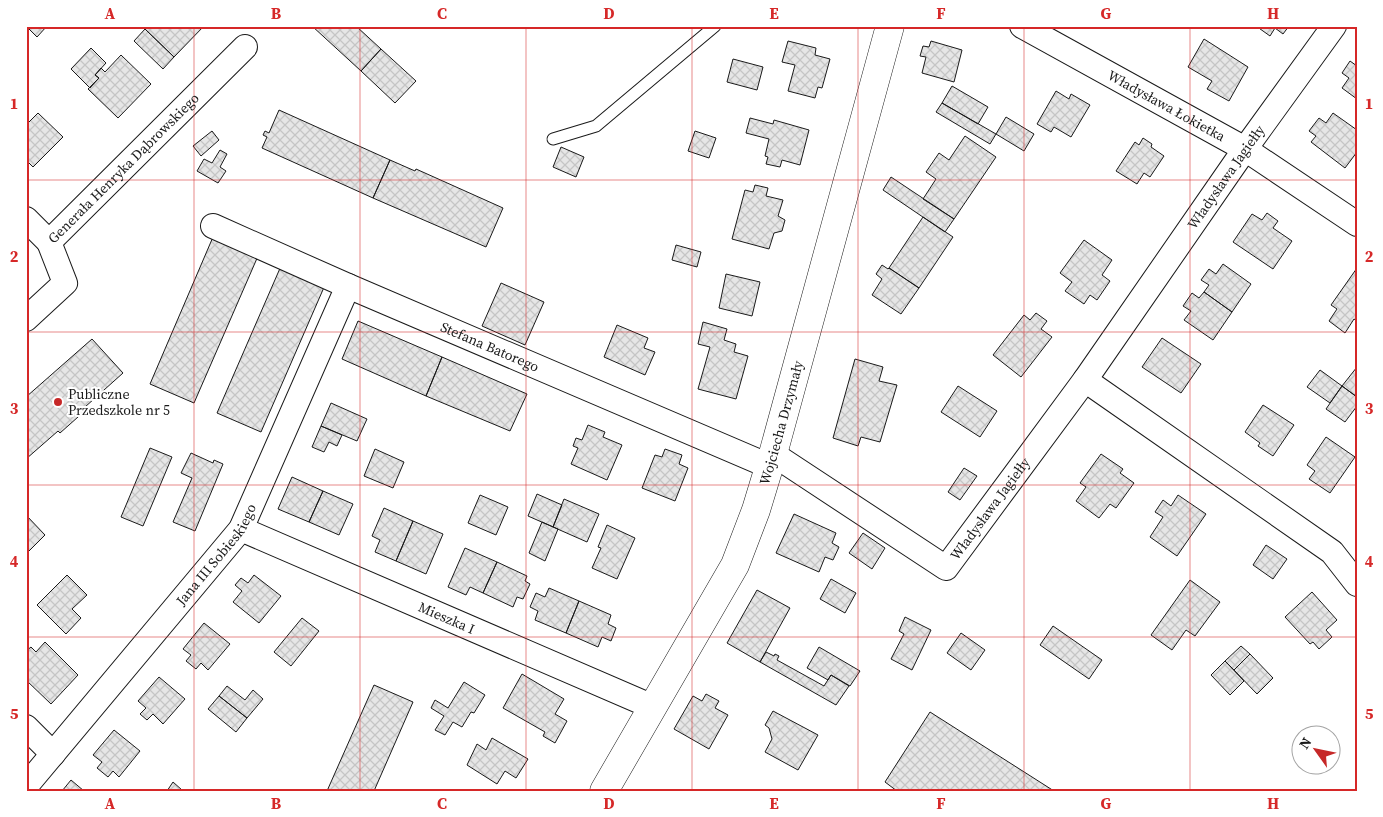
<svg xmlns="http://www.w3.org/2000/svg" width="1383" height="817" font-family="'Source Serif 4',serif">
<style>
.building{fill:url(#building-cross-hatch);stroke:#1a1a1a}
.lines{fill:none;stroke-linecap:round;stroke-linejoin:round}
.service-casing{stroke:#1a1a1a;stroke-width:13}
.minor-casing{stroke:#1a1a1a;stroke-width:26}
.tertiary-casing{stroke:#1a1a1a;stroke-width:29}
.service{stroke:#fff;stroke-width:11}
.minor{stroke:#fff;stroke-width:24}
.tertiary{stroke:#fff;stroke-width:28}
.grid{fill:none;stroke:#d62828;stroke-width:1;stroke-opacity:0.55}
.poi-dot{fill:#c62828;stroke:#fff;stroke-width:2}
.labels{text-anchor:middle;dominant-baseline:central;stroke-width:4;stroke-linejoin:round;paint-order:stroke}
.street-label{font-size:14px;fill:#1a1a1a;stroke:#fff}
.poi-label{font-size:14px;fill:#1a1a1a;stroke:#fff;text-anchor:start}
.neatline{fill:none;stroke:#d62828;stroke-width:2}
.grid-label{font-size:16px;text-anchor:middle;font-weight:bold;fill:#d62828}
</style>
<defs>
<pattern id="building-cross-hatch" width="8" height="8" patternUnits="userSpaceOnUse" patternTransform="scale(1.25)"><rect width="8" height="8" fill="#e6e6e6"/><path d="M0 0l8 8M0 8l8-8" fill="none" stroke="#c5c5c5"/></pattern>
</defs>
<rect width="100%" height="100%" fill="#fff"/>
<path class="building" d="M26,26H47L37,37Z
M148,26H204L174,57L145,29Z
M312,26H356L381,49L361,71Z
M1256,26H1289L1283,34L1275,28L1270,36Z
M145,29L174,57L163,69L134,41Z
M1204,39L1248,67L1229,101L1207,89L1212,81L1188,67Z
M788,41L816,48L815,55L830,59L822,88L818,87L815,98L788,91L795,65L782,62Z
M931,41L962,50L954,82L922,73L926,57L920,56L923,46L929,47Z
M91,48L106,63L95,75L99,78L90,88L71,69Z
M381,49L416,81L395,103L361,71Z
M121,55L151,84L118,118L88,89L99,78L95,75L101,68L105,72Z
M733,59L763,67L757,90L727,82Z
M1350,61L1357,66V99L1342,88L1349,78L1342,73Z
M952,86L988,107L978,124L942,103Z
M1056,91L1069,99L1071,94L1090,105L1071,137L1054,127L1051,132L1037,124Z
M942,103L996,134L990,144L936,112Z
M279,110L390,160L373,198L262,148L267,137L263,135L265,131L269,133Z
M38,113L63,137L33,167L26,160V125Z
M1333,113L1357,130V152L1345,168L1311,142L1316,136L1309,131L1319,118L1326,123Z
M1006,117L1034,134L1024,151L996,134Z
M750,118L773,124L774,120L809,130L800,165L782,160L780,167L766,164L768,157L765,156L769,139L746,133Z
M212,131L219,140L201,156L193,146Z
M695,131L716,138L709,158L688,151Z
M965,136L996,157L954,219L923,199L936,179L926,172L939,153L949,160Z
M1143,138L1152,144L1151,147L1164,156L1150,177L1144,173L1137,184L1116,171L1135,142L1139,145Z
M561,147L584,157L576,177L553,167Z
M220,150L227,154L220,167L226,171L218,183L197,171L204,159L212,163Z
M390,160L415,171L416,169L503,208L486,247L373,198Z
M891,177L954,219L945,232L883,190Z
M755,185L768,188L766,196L783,200L778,216L785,220L782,231L774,233L769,249L732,239L745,190L753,192Z
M1267,213L1278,221L1273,228L1292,241L1273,269L1233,242L1252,214L1262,220Z
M923,217L953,237L919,288L889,268Z
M213,237L258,256L194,403L150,384Z
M1084,240L1112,260L1102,275L1110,281L1097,300L1090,295L1084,304L1065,291L1072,282L1060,273Z
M676,245L701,252L697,267L672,260Z
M1223,264L1251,284L1232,312L1204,292L1209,285L1201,280L1209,269L1216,274Z
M882,265L888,269L889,268L919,288L901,314L872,295L882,279L876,274Z
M281,266L325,285L261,432L217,413Z
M1357,268V321L1354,319L1345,333L1329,321L1337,309L1331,305Z
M726,274L760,282L752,316L719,308Z
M501,283L544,302L525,345L482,326Z
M1204,292L1232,312L1213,340L1184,320L1191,311L1183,306L1192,293L1199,298Z
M1036,313L1047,321L1041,329L1052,337L1021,377L993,355L1024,315L1030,320Z
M358,321L442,357L426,396L342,359Z
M703,322L727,329L724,340L736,344L734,352L748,356L736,399L698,389L710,347L698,344Z
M617,325L648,338L644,348L655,352L645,375L604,357Z
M1162,338L1201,364L1181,393L1142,367Z
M92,339L123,373L85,407L87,409L60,433L58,431L26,459V397Z
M442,357L527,394L510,431L426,396Z
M855,359L883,367L879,381L897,385L880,442L861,437L858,446L833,438Z
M1357,367V397L1342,386Z
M1320,370L1342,386L1330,403L1307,387Z
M958,386L997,411L980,437L941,412Z
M1342,386L1357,397V406L1345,422L1326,409Z
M331,403L367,419L357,441L321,426Z
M1263,405L1294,425L1273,456L1258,446L1260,443L1245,432Z
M588,425L605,432L603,437L622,445L607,480L571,464L578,448L573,446L576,438L582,440Z
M321,426L342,435L337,446L329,442L324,452L312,447Z
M1326,437L1355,457L1330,493L1309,479L1315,471L1307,465Z
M150,448L172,457L143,526L121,517Z
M375,449L404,462L393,488L364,476Z
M665,449L682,455L679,464L688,468L675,501L642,488L655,455L662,457Z
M191,453L213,463L214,460L223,464L195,531L173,522L192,478L181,473Z
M1101,454L1123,469L1120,473L1134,483L1116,508L1110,504L1099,518L1076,501L1086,487L1080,483Z
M964,468L977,476L960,500L948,492Z
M292,477L323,491L309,522L278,509Z
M323,491L353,504L339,535L309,522Z
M537,494L562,505L553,527L528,516Z
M480,495L508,507L496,535L468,523Z
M1178,495L1206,514L1177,556L1150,537L1163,517L1155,512L1163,500L1171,506Z
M564,499L599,514L587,542L553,527Z
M384,508L413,521L396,561L375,552L380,540L372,536Z
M794,514L836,533L832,543L839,547L833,560L825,557L819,572L776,553Z
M26,515L45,535L27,553L26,551Z
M413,521L443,534L426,574L396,561Z
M542,522L558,529L545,561L529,553Z
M607,525L635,538L617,579L592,568L601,548L598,547Z
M863,533L885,548L872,569L849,553Z
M1266,545L1287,559L1273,579L1253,565Z
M465,548L497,562L483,593L470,587L466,595L448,587Z
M497,562L527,576L525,581L530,584L523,599L517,597L513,607L483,593Z
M67,575L87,595L72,609L81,618L66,634L37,605Z
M254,575L281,596L259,623L233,602L242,591L235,585L241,578L248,583Z
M831,579L856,593L845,613L820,599Z
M1190,580L1220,602L1195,636L1186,630L1172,650L1151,635Z
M549,588L579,601L566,633L535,620L538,611L530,607L536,593L545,597Z
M757,590L790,608L760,662L727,643Z
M1312,592L1337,620L1326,630L1332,637L1319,649L1313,642L1310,644L1285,617Z
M579,601L611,615L608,624L616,628L611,641L602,637L598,647L566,633Z
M905,617L931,630L912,670L891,659L904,634L899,631Z
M302,618L319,631L291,666L274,652Z
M204,623L230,644L208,670L201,663L196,669L186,661L191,655L183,649Z
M1053,626L1102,660L1089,679L1040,645Z
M961,633L985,650L971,670L947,653Z
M45,642L78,675L51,704L26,680V662L29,659L26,656V651L31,647L36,652Z
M1241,646L1250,654L1234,670L1225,661Z
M819,647L860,671L850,686L831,675L828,680L807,668Z
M766,652L774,656L775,654L779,656L777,660L824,686L831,675L849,686L836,705L760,662Z
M1250,654L1273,678L1257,694L1234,670Z
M1225,661L1244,681L1230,695L1211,675Z
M522,674L564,699L555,714L567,721L555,743L543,736L545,732L503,708Z
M159,677L185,699L163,724L153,714L147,720L140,714L146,708L138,701Z
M464,682L485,695L474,713L471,712L462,727L453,722L445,735L435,730L444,716L431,708L435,700L448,708Z
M374,685L413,702L374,791H327Z
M227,686L245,700L253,690L263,699L247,718L219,696Z
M706,694L719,701L715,708L728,715L709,749L674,729L693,696L702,701Z
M219,696L247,718L236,732L208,709Z
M773,711L818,735L798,770L765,752L772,739L769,728L765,725Z
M930,712L1054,791H897L885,782Z
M114,730L140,751L119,777L113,771L108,777L97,768L102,762L93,755Z
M492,738L528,759L516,778L505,771L497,784L467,765L477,744L486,750Z
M71,780L84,791H62Z
M173,782L182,790V791H167Z"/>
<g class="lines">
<g class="service-casing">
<path id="service" d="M553,139L596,126L715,26"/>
</g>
<g class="minor-casing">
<g id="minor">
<path id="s1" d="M1022,26L1245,149L1357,224"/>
<path d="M26,219L49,242"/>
<path id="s2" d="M213,226L348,286L769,466"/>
<path id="s3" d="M26,319L65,283L49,242L245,47"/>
<path d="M1085,380L1332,552L1357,584"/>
<path id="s4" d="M773,454L946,568L1085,380L1245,149L1334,26"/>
<path id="s5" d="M241,529L653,707"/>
<path d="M26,727L53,754"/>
<path id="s6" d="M26,786L241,529L348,286"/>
</g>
</g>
<g class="tertiary-casing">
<g id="tertiary">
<path id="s7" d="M604,791L735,565L756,510L773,454L890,26"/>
</g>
</g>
<use href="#service" class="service"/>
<use href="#minor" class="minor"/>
<use href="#tertiary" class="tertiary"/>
</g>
<path class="grid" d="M194,26V791M360,26V791M526,26V791M692,26V791M858,26V791M1024,26V791M1190,26V791M26,180H1357M26,332H1357M26,485H1357M26,637H1357"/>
<circle class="poi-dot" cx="58" cy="402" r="5"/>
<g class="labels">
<g class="street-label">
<text stroke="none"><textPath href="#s1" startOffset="165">Władysława Łokietka</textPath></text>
<text stroke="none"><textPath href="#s3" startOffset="202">Generała Henryka Dąbrowskiego</textPath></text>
<text stroke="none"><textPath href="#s4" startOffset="688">Władysława Jagiełły</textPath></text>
<text stroke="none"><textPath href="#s2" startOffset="302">Stefana Batorego</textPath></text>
<text stroke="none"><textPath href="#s7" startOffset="411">Wojciecha Drzymały</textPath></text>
<text stroke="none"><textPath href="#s4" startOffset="281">Władysława Jagiełły</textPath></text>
<text stroke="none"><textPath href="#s6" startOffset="300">Jana III Sobieskiego</textPath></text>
<text stroke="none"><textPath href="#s5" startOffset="224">Mieszka I</textPath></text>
</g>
<g class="poi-label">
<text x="68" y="394">Publiczne<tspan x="68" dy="16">Przedszkole nr 5</tspan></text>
</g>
</g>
<rect width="1383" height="817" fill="none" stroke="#ffffff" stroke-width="55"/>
<g transform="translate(1316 750) rotate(303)"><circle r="24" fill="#ffffff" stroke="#a3a3a3"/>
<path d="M0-4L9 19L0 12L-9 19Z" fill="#c62828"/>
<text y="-8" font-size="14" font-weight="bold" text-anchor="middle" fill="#1a1a1a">N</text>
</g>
<rect x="28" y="28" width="1328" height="762" class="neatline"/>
<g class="grid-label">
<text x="110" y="19">A</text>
<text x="276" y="19">B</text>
<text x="442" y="19">C</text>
<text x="609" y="19">D</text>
<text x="774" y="19">E</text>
<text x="941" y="19">F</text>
<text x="1106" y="19">G</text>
<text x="1273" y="19">H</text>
<text x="14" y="109">1</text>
<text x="1369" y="109">1</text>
<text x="14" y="262">2</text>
<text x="1369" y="262">2</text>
<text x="14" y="414">3</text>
<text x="1369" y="414">3</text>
<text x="14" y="567">4</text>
<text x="1369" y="567">4</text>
<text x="14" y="719">5</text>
<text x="1369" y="719">5</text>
<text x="110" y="809">A</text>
<text x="276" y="809">B</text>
<text x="442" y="809">C</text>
<text x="609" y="809">D</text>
<text x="774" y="809">E</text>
<text x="941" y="809">F</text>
<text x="1106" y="809">G</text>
<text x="1273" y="809">H</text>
</g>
</svg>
